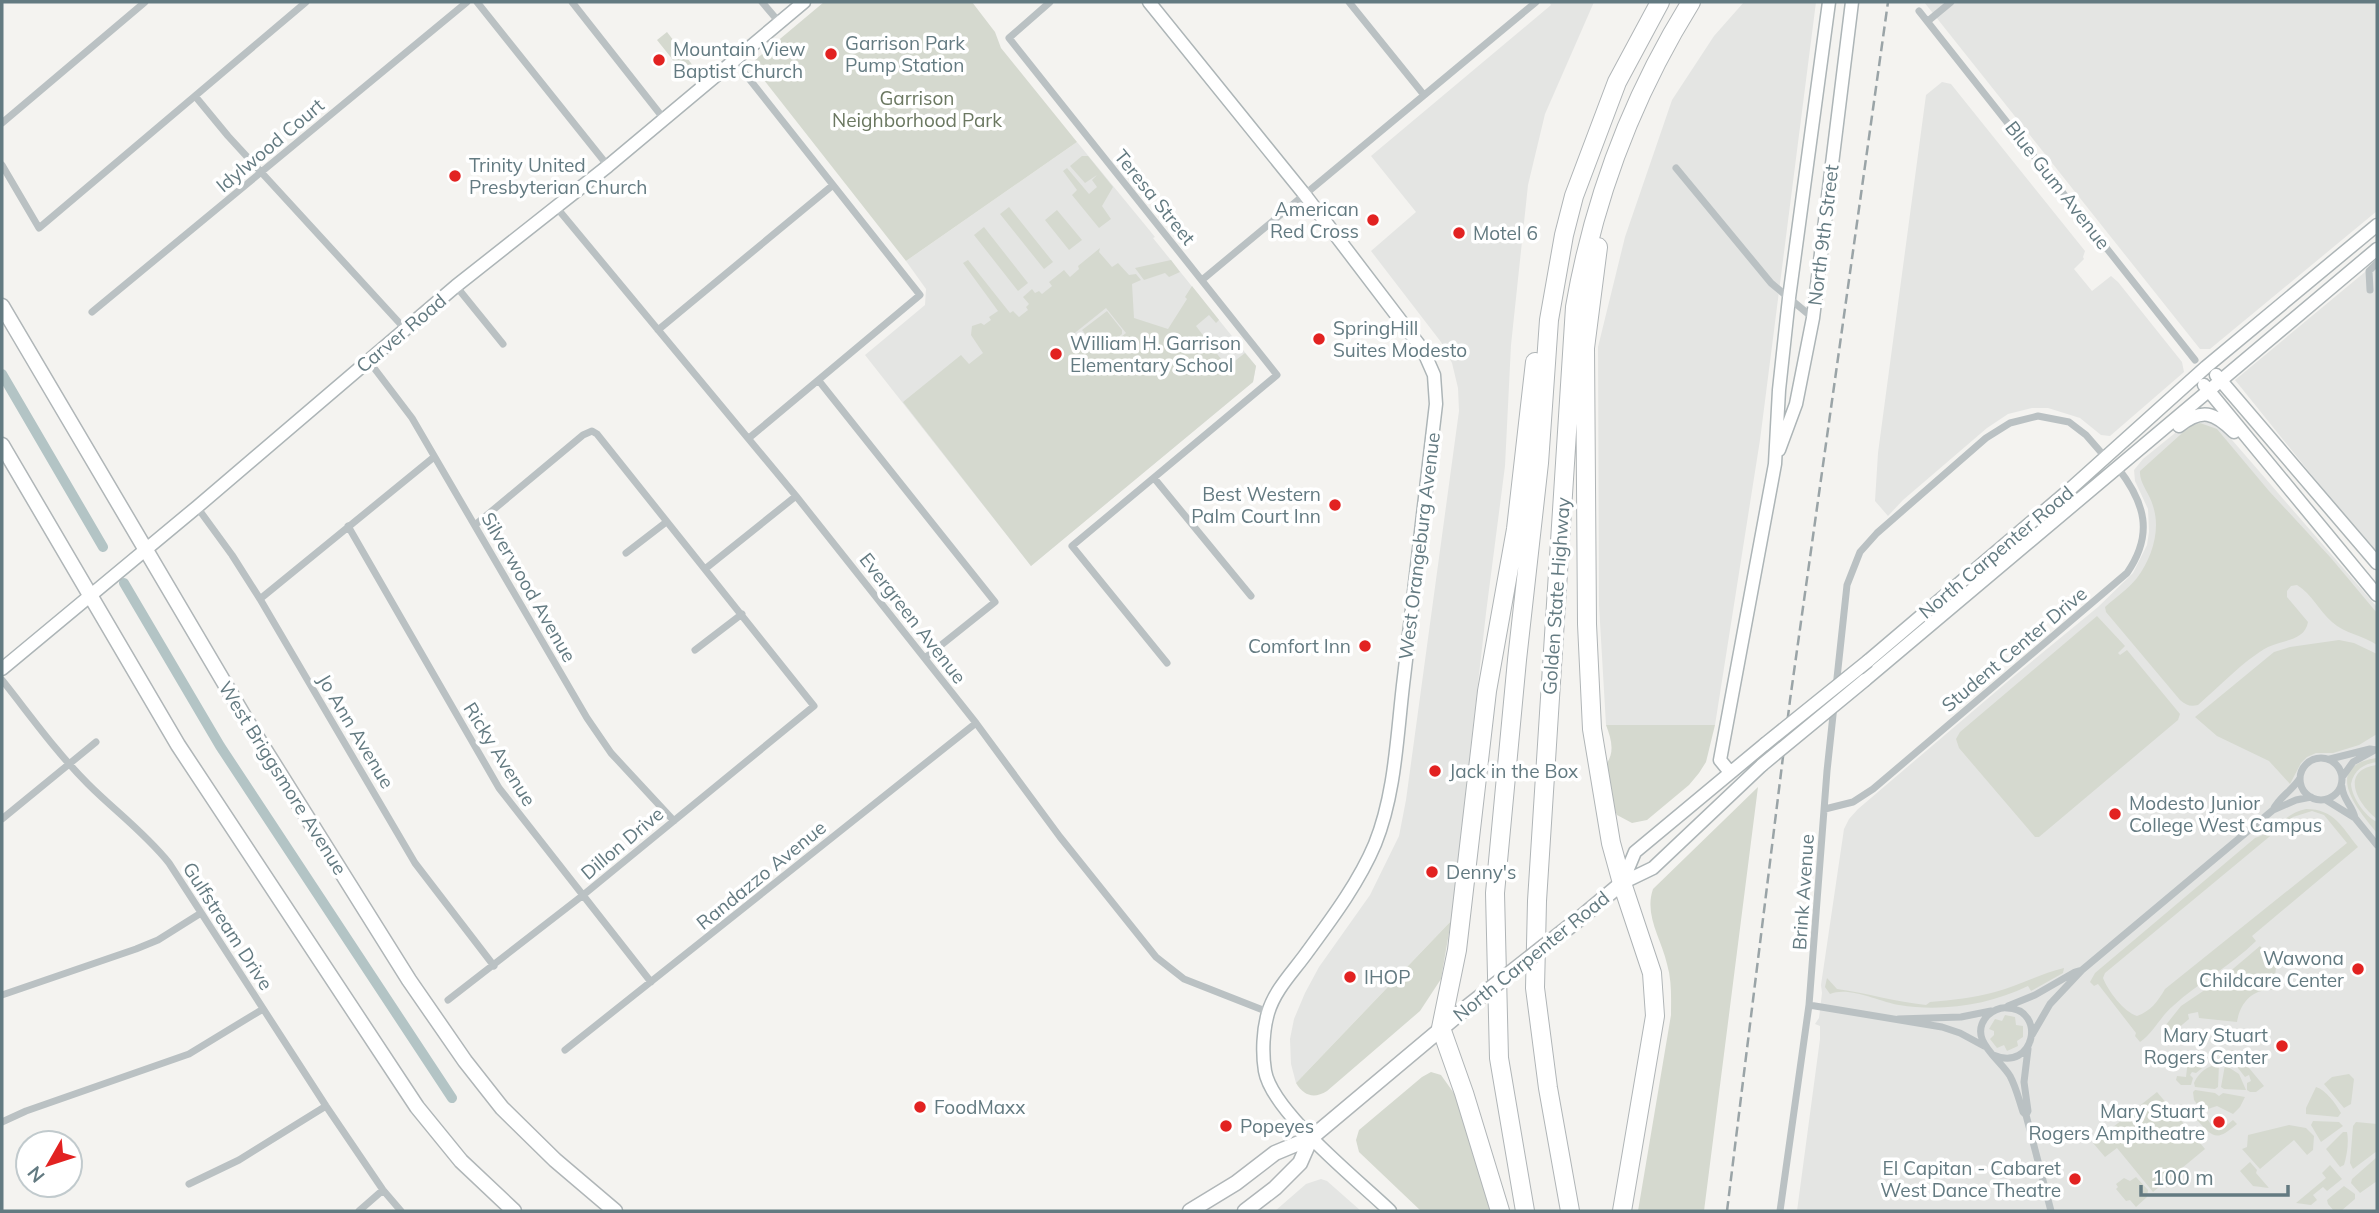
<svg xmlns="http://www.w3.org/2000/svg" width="2379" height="1213" font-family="Mulish,sans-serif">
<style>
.built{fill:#e4e5e3}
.green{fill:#d5d9cf;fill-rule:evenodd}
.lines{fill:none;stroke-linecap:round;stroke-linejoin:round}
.canal{stroke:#b3c4c5;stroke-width:10}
.secondary-casing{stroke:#adb5b7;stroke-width:15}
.primary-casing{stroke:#b0b6b8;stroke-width:17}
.highway-casing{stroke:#b0b5b7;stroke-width:20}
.street{stroke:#bac1c3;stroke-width:7}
.secondary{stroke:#fff;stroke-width:12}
.primary{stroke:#fff;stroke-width:14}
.highway{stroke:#fff;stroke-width:18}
.rail{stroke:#9aa4a7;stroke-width:2.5;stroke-dasharray:10 5;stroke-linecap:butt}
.secondary-bridge-casing{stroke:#adb5b7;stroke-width:15;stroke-linecap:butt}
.primary-bridge-casing{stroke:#b0b6b8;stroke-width:17;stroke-linecap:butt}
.secondary-bridge{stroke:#fff;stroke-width:12}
.primary-bridge{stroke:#fff;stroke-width:14}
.poi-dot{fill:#e22221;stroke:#fff;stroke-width:2.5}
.labels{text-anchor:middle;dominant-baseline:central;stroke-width:7;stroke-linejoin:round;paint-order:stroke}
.poi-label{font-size:19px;fill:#637a81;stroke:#fff;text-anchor:start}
.park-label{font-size:19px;fill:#6b7861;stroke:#fff}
.street-label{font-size:19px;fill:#637a81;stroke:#fff}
</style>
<rect width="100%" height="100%" fill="#f4f3f0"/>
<path class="built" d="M1549,2H1594L1545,114L1528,185L1511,345L1505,466L1486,613L1451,921L1296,1083L1291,1064L1290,1039L1294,1019L1305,993L1319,967L1370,895L1399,836L1406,800L1459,411L1458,388L1452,363L1441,342L1371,251L1416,212L1371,156L1551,5Z
M1744,2H1816L1760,440L1715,725H1606L1599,605L1598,347L1625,237L1672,100L1714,36Z
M1924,2H2377V211L2210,349H2200Z
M1942,82L1951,84L2085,251L2083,257L2084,259L2074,269L2092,291L2111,276L2118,282L2182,362L2184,372L2110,436L2101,435L2080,418L2048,408H2032L2008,414L1987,428L1903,500L1888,516L1875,501L1878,453L1926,95Z
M1077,142L1155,237L1153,238L1256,366L1253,382L1031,566L865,355L925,305L926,289L906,261Z
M2377,262V556L2235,380Z
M2191,420H2212L2226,433L2377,607V1211H1797L1820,1039V1026L1815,1024L1819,1018L1822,993L1821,985L1844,829L1849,819L1858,809L2013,677L2098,607L2133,573L2147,545L2149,532L2148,509L2135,481L2134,470L2143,459Z
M1321,1179L1327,1181L1361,1211H1275L1306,1184Z"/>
<path class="green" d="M824,2H972L995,32L1001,48L1077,142L906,261L753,66L755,60Z
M667,32L694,67L685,75L657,40Z
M1082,156H1088L1113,187L1102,206L1111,219L1099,228L1072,195L1077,190L1063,171L1067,168L1089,194L1097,187L1092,180L1097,175L1085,183L1070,166Z
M1009,207L1053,262L1044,269L1000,214Z
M1057,210L1082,240L1069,250L1045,220Z
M984,227L1028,283L1018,291L974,235Z
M1100,248L1099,252L1112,267L1118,263L1129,275L1136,274L1141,280L1132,284L1134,318L1168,329L1187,299L1185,297L1192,286L1219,320L1216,323L1209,315L1196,326L1227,367L1245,353L1256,366L1253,382L1031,566L903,402L961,355L969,364L983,353L971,335L972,326L981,323L984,325L991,320L989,317L998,311L963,263L968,260L1010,313L1013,311L1019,317L1028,310L1026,307L1029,304L1023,297L1032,289L1035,293L1039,291L1042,294L1052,286L1049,282L1064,270L1070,277L1079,269L1078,266ZM1106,308L1126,333L1099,354L1088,341L1080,347L1071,336Z
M1171,260L1180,272L1169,277L1165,273L1144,280L1135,268Z
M1107,311L1122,330V334L1100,352L1082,330Z
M2200,423L2217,429L2269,491L2331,558L2377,613V645C2363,635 2345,634 2332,622C2319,611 2312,594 2297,585L2291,586L2287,591V597L2308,622C2305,641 2282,640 2268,647C2244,660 2219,687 2198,705C2190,707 2186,705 2180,700L2106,612L2105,607C2115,598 2128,589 2137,578C2152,558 2161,530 2153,506C2150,494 2139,483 2140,471L2190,426Z
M2097,616L2125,646L2118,653L2120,655L2127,650L2180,714L2178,720L2039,837H2035L1959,748L1956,739L1960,732Z
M2339,640L2354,643L2377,654V734L2359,745L2333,753H2316L2307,757L2301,763L2290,784L2269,761L2217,736L2195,717L2274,652L2290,647Z
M1606,725H1715L1706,762L1699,773L1689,785L1647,820L1632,823L1617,815L1614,808L1607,763C1615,751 1611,738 1606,725Z
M2377,758V762C2363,764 2354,770 2351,784C2352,798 2365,816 2377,822V833C2357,809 2321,766 2377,758Z
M2377,765V819C2357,804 2339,770 2377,765Z
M1758,787L1704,1211H1638L1671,1015C1671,998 1672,981 1667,964C1661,938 1644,915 1653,889Z
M2306,809C2334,809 2342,827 2358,847L2252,936L2256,941C2231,966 2199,982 2173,1006C2160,1017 2154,1032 2140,1042L2135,1036L2136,1033L2098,984L2094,986L2090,982L2095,973L2255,838C2275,832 2285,813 2306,809ZM2312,811L2324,815L2347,843L2165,989C2158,1001 2151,1011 2137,1016C2124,1012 2108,991 2103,978L2105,973L2293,817Z
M1451,921L1441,979L1420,1011L1327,1091C1314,1099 1304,1096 1296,1083Z
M2260,946L2276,966L2274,990C2254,988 2240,1002 2237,1022L2199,1018L2198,1012L2188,1014L2189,1019L2176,1030H2165V1026L2181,1006L2221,979Z
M2064,968L2063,973L2031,991L2028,986C1989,1005 1942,1012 1899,1005C1880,1002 1849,986 1830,994L1825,987L1827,978L1837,989C1867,993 1896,1002 1926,1005L1930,1002C1952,1000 1974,998 1995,992C2019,985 2040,974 2064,968Z
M2005,1015L2015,1017L2016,1025L2023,1026V1037L2017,1041L2018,1046L2007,1051L2004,1045L1997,1048L1990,1039L1994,1035V1031L1989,1029L1995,1019L2002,1021Z
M2234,1050L2264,1086L2256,1092H2250L2247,1090V1083L2251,1081L2249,1075L2245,1077L2238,1068L2240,1064L2235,1061L2232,1065L2224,1060V1053Z
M2188,1060H2204L2206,1065L2196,1073L2192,1072L2190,1075L2193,1078L2191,1085H2181L2176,1080L2177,1076L2186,1077Z
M2219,1064L2218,1087L2215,1089L2195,1087L2194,1083C2199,1072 2207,1066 2219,1064Z
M2225,1065L2239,1074L2246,1090L2224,1089L2221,1087Z
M1431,1072L1441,1075L1458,1099L1490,1211H1421L1359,1152L1356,1140L1359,1130L1422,1077Z
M2349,1074L2354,1079L2351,1104L2344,1108L2324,1084L2332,1077Z
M2316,1087C2326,1090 2336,1104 2341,1113L2338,1117L2306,1114V1108Z
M2195,1090L2215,1093L2219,1096L2223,1093L2245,1097L2240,1107L2233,1114L2217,1106L2202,1111L2194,1100L2193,1092Z
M2157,1092L2205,1149L2153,1192L2117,1148L2105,1157L2093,1143Z
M2204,1114L2212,1126L2222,1129L2233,1120L2237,1124C2217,1141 2214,1139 2197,1120Z
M2313,1121L2339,1122L2343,1126L2321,1142L2311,1125Z
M2356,1122L2377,1124V1151L2353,1169L2350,1163L2353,1126Z
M2289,1125L2306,1128L2314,1136L2313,1150L2307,1155L2294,1140L2260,1169L2242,1149L2247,1147L2248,1135Z
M2343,1132H2347C2349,1142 2347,1155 2344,1165L2340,1167L2326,1149Z
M2377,1157V1181L2360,1193L2351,1183L2352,1179Z
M2250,1162L2257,1170L2256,1173L2269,1188L2253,1186L2240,1171Z
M2330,1165L2342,1179L2327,1191L2323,1187L2313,1195L2317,1200L2311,1205L2296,1203L2326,1178L2322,1173Z
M2136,1177L2148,1190L2147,1197L2136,1207L2130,1200L2126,1201L2116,1189L2118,1187L2116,1184L2124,1178L2130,1181Z
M2344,1186L2355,1194V1199L2341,1211H2334L2328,1204L2327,1200Z"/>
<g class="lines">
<path class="canal" d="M2,374L103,547
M124,583L220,746L452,1098"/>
<g class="secondary-casing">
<path id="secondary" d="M1149,2L1305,195L1423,350L1434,375L1436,404C1425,495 1415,586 1404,677C1397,732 1396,792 1375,844C1359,882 1333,917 1308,951C1294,971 1275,989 1268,1013C1263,1030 1262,1053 1265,1071C1272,1112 1359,1181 1390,1211
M2216,375L2377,563
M2204,385L2377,595
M2179,426C2202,408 2214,412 2234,432
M1779,450L1796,404L1813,318L1852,2
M1868,661L2068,491L2206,367L2377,225
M2,669L197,507L456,286L608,166L804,2
M1865,680L2377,249
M1729,771L1720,760L1775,464L1779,390L1789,298L1829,2
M1622,883L1635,852L1765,744
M1622,883L1653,868L1762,765"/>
</g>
<g class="primary-casing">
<path id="primary" d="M2,306L248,723L409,980L465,1061L502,1108L555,1160L615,1211
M2,445L178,745L417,1107L461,1161L514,1211
M1579,919L1622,883
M1190,1211L1236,1183L1275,1153L1311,1138L1466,1008
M1245,1211L1275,1188L1300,1163L1311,1138"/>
</g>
<g class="highway-casing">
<path id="highway" d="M1598,247L1585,348L1587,624L1592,729L1611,843L1622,883L1652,973L1655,1016L1622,1211
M1500,1211L1464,1093L1441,1028L1457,950L1487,691L1516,529L1535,362
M1525,1211L1499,1058L1495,893L1517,660L1539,463L1549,320L1564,235L1574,196L1617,82L1660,2
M1570,1211L1548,1088L1535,988L1537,901L1575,307C1594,197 1632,97 1691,2"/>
</g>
<path class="street" d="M477,2L608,166
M572,2L664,119
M762,2L779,22
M1050,2L1009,38L1277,375L1072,546L1167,663
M1349,2L1424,95
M1919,11L2195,360
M1928,21L1951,2
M735,61L920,295L749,438
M195,96L228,136L405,329
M2,123L145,2
M2,165L39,228L306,2
M1676,168L1771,283L1813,318
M557,208L796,496L976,723L1060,837L1156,957L1184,979L1268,1012
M1202,280L1536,2
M456,286L503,344
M2370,290L2369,271L2377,263
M92,312L467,2
M658,330L833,185
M368,360L412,418L587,718L611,753L674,821
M819,381L995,602L925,658
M1154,478L1251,596
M197,507L232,555L260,599L415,863L494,966
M348,526L499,788L651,982
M626,553L665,523
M705,569L796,496
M260,599L434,457
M695,650L742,614
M2,680C30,715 56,752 88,784C115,811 145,833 169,863L326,1106L383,1190L401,1211
M2300 779a21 21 0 1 1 42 0a21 21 0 1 1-42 0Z
M2330,759L2370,749L2377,750
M2343,776L2353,762L2375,750
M2342,787C2343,800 2353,806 2355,818L2377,845
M2326,800L2355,818
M1825,809L1853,802L1873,789L2127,573C2154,534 2145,503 2118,468
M2273,810L2296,800L2311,797
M2,819L96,742
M2,995L136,949L158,940L201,913
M448,1000L582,896L814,706L597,434L592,431L583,435L475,525
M1809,1005L1942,1027L1960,1033L1984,1046
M2008,1006L2035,995L2075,972L2082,970
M1898,1019L1961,1017L1991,1011
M2032,1035L2050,1004L2082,970L2273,810C2278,798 2293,790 2300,778
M2028,1049L2024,1082L2028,1111L2026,1115L2051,1211
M565,1050L976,723
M1993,1055C2035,1073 2047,1009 2007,1008C2000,1007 1992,1011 1987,1016C1967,1039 1999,1058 2010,1076C2016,1087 2019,1100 2023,1112L2026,1115
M2,1122L26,1111L189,1054L263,1009
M189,1184L239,1160L326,1106
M359,1211L383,1190
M1780,1211L1809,1005L1827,771L1847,585L1860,552L1877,533L1986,438L2010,423L2038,416L2069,422L2086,435L2106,458"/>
<use href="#secondary" class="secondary"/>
<use href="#primary" class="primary"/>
<use href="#highway" class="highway"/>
<path class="rail" d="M1727,1211L1790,700L1888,2"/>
<g class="secondary-bridge-casing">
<path id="secondary-bridge" d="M1765,744L1868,661
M1762,765L1865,680"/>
</g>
<g class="primary-bridge-casing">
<path id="primary-bridge" d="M1466,1008L1579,919"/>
</g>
<use href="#secondary-bridge" class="secondary-bridge"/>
<use href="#primary-bridge" class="primary-bridge"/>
</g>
<g class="poi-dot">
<circle cx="831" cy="54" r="7"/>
<circle cx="659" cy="60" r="7"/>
<circle cx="455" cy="176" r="7"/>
<circle cx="1373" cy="220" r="7"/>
<circle cx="1459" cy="233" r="7"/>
<circle cx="1319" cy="339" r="7"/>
<circle cx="1056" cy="354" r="7"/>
<circle cx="1335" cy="505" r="7"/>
<circle cx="1365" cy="646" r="7"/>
<circle cx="1435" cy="771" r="7"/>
<circle cx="2115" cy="814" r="7"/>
<circle cx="1432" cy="872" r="7"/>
<circle cx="2358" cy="969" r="7"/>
<circle cx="1350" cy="977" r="7"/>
<circle cx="2282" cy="1046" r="7"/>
<circle cx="920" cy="1107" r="7"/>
<circle cx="2219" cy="1122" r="7"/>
<circle cx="1226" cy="1126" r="7"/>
<circle cx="2075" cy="1179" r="7"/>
</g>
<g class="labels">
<g class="poi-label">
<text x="845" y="43">Garrison Park<tspan x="845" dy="22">Pump Station</tspan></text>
<text x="673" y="49">Mountain View<tspan x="673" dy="22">Baptist Church</tspan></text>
<text x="469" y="165">Trinity United<tspan x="469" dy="22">Presbyterian Church</tspan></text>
<text x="1359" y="209" text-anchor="end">American<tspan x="1359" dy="22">Red Cross</tspan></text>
<text x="1473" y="233">Motel 6</text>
<text x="1333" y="328">SpringHill<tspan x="1333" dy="22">Suites Modesto</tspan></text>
<text x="1070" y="343">William H. Garrison<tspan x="1070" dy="22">Elementary School</tspan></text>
<text x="1321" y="494" text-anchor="end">Best Western<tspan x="1321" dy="22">Palm Court Inn</tspan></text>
<text x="1351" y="646" text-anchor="end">Comfort Inn</text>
<text x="1449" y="771">Jack in the Box</text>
<text x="2129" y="803">Modesto Junior<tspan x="2129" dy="22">College West Campus</tspan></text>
<text x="1446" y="872">Denny's</text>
<text x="2344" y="958" text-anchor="end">Wawona<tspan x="2344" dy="22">Childcare Center</tspan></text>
<text x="1364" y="977">IHOP</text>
<text x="2268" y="1035" text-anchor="end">Mary Stuart<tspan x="2268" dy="22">Rogers Center</tspan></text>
<text x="934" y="1107">FoodMaxx</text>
<text x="2205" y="1111" text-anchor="end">Mary Stuart<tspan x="2205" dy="22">Rogers Ampitheatre</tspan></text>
<text x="1240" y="1126">Popeyes</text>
<text x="2061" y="1168" text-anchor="end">El Capitan - Cabaret<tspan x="2061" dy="22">West Dance Theatre</tspan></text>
</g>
<g class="park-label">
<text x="917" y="98">Garrison<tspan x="917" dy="22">Neighborhood Park</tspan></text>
</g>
<g class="street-label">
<text transform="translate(270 145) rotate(-40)">Idylwood Court</text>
<text transform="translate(2058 185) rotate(52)">Blue Gum Avenue</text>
<text transform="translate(1155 197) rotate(51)">Teresa Street</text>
<text transform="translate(1823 235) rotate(-83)">North 9th Street</text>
<text transform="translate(401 333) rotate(-40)">Carver Road</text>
<text transform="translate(1419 546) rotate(-83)">West Orangeburg Avenue</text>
<text transform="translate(1996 552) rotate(-40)">North Carpenter Road</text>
<text transform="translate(529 587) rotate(60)">Silverwood Avenue</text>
<text transform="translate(1556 596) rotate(-86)">Golden State Highway</text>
<text transform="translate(913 618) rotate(52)">Evergreen Avenue</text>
<text transform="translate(2014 649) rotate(-40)">Student Center Drive</text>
<text transform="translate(356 731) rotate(59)">Jo Ann Avenue</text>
<text transform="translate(500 754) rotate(58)">Ricky Avenue</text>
<text transform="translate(283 778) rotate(58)">West Briggsmore Avenue</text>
<text transform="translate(622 843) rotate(-40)">Dillon Drive</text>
<text transform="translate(761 875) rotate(-39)">Randazzo Avenue</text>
<text transform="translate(1803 892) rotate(-86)">Brink Avenue</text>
<text transform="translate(228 926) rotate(57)">Gulfstream Drive</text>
<text transform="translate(1531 956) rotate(-39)">North Carpenter Road</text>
</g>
</g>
<rect width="2379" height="1213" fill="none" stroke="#637a81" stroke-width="7"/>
<g transform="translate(49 1164) rotate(231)"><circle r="33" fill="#ffffff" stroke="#c1cacd" stroke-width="2"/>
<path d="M0-5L12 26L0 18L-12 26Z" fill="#e22221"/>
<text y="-10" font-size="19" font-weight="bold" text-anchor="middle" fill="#637a81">N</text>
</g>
<path d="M2141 1185v10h147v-10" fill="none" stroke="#637a81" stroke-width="3.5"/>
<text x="2152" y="1185" font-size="21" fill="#637a81" stroke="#ffffff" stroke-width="5" paint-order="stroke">100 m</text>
</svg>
